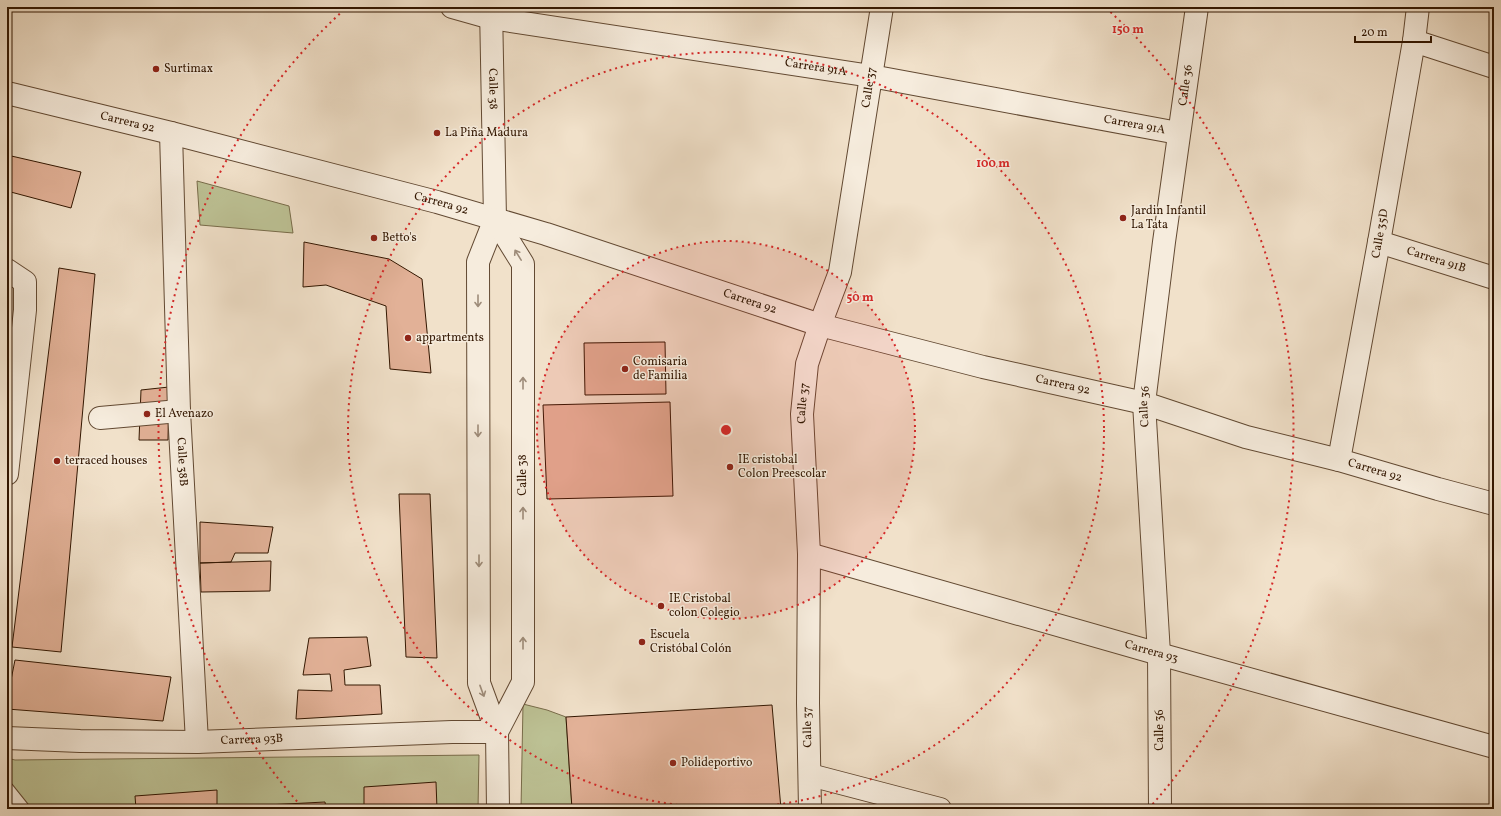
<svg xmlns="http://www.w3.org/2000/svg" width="1501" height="816" font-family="Vollkorn,serif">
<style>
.green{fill:#bdc295;stroke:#786c4a}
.building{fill:#e2b197;stroke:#321600}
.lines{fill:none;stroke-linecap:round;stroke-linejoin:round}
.service-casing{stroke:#624932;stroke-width:15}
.minor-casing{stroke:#624932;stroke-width:24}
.tertiary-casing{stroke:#624932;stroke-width:24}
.service{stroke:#f6ecdd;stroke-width:13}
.minor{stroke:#f6ecdd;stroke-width:22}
.tertiary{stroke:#f6ecdd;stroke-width:22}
.oneway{stroke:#9e8c7a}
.ring{fill:none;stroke:#d62828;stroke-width:2;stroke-dasharray:2 4}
.poi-dot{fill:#8f2418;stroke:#f6ecdd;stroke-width:1.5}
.labels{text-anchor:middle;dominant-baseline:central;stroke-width:3;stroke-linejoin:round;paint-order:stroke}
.street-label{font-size:12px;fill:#321600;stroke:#f6ecdd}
.poi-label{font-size:12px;fill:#321600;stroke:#f6ecdd;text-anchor:start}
.centre{fill:#d62828;stroke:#f6ecdd;stroke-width:2}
.ring-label{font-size:12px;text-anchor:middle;font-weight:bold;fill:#d62828;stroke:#f6ecdd;stroke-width:3;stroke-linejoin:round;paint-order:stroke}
</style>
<rect width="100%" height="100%" fill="#f1e1ca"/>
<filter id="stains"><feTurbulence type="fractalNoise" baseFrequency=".005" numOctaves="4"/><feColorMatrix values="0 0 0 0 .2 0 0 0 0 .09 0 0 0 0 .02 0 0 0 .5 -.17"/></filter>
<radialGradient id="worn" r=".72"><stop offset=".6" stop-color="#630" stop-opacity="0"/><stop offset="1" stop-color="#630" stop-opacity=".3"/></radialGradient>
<path class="green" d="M197,181L289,206L293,233L200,225Z
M523,704L547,710L566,717L572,809H521Z
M479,755L478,809H7V758L15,760Z"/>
<path class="building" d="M7,155L81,172L71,208L7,191Z
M304,242L389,259L422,279L431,373L390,369L386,306L326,285L303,287Z
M59,268L95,274L61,652L12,647Z
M665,342L666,394L585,395L584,343Z
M169,387L168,440H139L141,390Z
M670,402L673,496L547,499L543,405Z
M399,494H430L437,658L406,657Z
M200,522L273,527L268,553H235L231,562L200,563Z
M271,561L270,591L201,592L200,563Z
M367,637L371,666L344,670L345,685H380L382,714L296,719L298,690L332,691L330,674L303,675L309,638Z
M15,660L171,677L163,721L7,709V700Z
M772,705L781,809H572L566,717Z
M436,782L437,809H364V787Z
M217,790V809H136L135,796Z
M325,802L326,809H247V806Z"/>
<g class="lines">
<g class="service-casing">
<path id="service" d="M7,789L23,809"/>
</g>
<g class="minor-casing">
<g id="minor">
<path id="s1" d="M452,7L491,18L871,76L1178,133"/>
<path id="s2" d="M491,7L495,219"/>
<path d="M1414,41L1494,67"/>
<path id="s3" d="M171,133L179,411L197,742"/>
<path id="s4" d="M1379,242L1494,278"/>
<path d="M7,270L25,282V310L7,474"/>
<path d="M100,418L179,411"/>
<path id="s5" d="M1339,460L1379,242L1414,41L1418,7"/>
<path id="s6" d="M809,554L1159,654L1494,747"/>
<path id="s7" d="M7,738L80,741L197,742L452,732H497"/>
<path d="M810,775L940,809"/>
<path id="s8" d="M810,809L808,703L809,554L802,414L807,364L820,325L840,272L882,7"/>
<path id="s9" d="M1160,809L1159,654L1144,403L1164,242L1197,7"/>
</g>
</g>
<g class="tertiary-casing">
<g id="tertiary">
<path id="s10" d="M7,93L171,133L437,202L546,234L820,325L983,367L1144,403L1246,437L1339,460L1438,489L1494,504"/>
<path d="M495,219L478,262L479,683L497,732L498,809"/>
<path d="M495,219L523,264V682L497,732"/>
</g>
</g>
<use href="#service" class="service"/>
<use href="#minor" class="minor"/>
<use href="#tertiary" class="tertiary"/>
</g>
<defs><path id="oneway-shaft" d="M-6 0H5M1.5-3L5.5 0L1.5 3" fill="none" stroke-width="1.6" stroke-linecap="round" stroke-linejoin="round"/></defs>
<g class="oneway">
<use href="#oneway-shaft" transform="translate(518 255) rotate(-122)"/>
<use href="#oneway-shaft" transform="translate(478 301) rotate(90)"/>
<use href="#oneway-shaft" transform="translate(523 383) rotate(-90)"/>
<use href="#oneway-shaft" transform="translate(478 431) rotate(90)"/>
<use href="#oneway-shaft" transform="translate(523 513) rotate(-90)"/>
<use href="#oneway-shaft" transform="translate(479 561) rotate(90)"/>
<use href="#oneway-shaft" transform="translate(523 643) rotate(-90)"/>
<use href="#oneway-shaft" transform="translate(482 691) rotate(70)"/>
</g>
<circle cx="726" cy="430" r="189" fill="#d62828" fill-opacity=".12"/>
<g class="ring">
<circle cx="726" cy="430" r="189"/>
<circle cx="726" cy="430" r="378"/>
<path d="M301 806A568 568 0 0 1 346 8M1106 8A568 568 0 0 1 1151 806"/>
</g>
<g class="poi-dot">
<circle cx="156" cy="69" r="4"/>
<circle cx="437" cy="133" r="4"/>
<circle cx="1123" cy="218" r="4"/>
<circle cx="374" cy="238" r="4"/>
<circle cx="408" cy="338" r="4"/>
<circle cx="625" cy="369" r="4"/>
<circle cx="147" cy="414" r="4"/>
<circle cx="57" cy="461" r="4"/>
<circle cx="730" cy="467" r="4"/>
<circle cx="661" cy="606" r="4"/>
<circle cx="642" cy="642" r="4"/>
<circle cx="673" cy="763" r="4"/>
</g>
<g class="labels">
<g class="street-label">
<text stroke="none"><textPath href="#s1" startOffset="369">Carrera 91A</textPath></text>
<text stroke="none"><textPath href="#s9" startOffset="727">Calle 36</textPath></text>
<text stroke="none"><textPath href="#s8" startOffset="730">Calle 37</textPath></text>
<text stroke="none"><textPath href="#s2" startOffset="82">Calle 38</textPath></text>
<text stroke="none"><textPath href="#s10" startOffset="124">Carrera 92</textPath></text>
<text stroke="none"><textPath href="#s1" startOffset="693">Carrera 91A</textPath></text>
<text stroke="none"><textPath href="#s10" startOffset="448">Carrera 92</textPath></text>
<text stroke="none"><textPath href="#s5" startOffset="230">Calle 35D</textPath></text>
<text stroke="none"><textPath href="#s4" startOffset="60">Carrera 91B</textPath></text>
<text stroke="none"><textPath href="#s10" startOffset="772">Carrera 92</textPath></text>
<text stroke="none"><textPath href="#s10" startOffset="1096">Carrera 92</textPath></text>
<text stroke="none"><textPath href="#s8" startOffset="406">Calle 37</textPath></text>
<text stroke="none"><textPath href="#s9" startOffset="403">Calle 36</textPath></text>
<text stroke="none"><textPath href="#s3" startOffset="329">Calle 38B</textPath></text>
<text stroke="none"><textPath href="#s10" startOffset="1420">Carrera 92</textPath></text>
<text transform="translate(523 475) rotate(-90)">Calle 38</text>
<text stroke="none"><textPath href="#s6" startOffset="356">Carrera 93</textPath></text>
<text transform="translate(808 727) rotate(-91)">Calle 37</text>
<text transform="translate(1160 730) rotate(-90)">Calle 36</text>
<text stroke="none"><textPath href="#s7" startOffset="245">Carrera 93B</textPath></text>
</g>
<g class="poi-label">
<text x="164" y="69">Surtimax</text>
<text x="445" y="133">La Piña Madura</text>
<text x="1131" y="211">Jardin Infantil<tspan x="1131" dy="14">La Tata</tspan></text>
<text x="382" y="238">Betto's</text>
<text x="416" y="338">appartments</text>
<text x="633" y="362">Comisaria<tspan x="633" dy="14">de Familia</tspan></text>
<text x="155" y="414">El Avenazo</text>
<text x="738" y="460">IE cristobal<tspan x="738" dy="14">Colon Preescolar</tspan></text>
<text x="65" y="461">terraced houses</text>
<text x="669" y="599">IE Cristobal<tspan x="669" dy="14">colon Colegio</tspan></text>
<text x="650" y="635">Escuela<tspan x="650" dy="14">Cristóbal Colón</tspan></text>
<text x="681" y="763">Polideportivo</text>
</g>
</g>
<circle cx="726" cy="430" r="6" class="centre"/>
<g class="ring-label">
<text x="1128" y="33">150 m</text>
<text x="993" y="167">100 m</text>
<text x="860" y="301">50 m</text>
</g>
<rect width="1501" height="816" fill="none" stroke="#f1e1ca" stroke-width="24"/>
<rect x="8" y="8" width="1485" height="800" fill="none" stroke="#321600" stroke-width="2"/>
<rect x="12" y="12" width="1477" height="792" fill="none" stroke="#321600"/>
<path d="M1355 36v6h76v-6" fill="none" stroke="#321600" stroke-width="2"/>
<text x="1361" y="36" font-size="12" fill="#321600" stroke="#f6ecdd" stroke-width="3" paint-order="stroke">20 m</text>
<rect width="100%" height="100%" filter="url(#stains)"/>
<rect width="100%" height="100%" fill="url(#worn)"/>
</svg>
